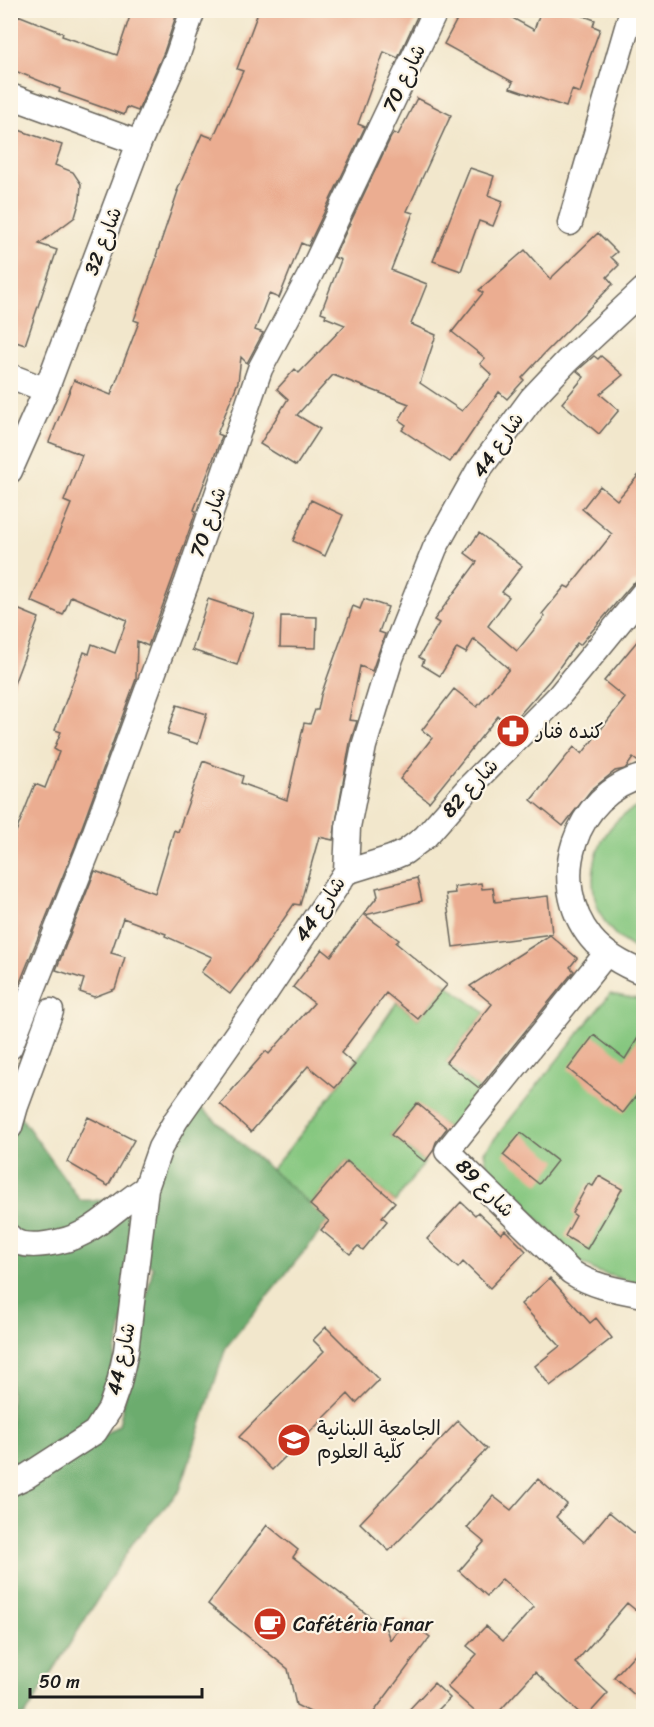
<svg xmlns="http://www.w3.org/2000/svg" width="654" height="1727" font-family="Sriracha,'Playpen Sans Arabic',sans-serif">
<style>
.green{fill:#86c780;stroke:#51724e;stroke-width:1.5}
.forest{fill:#6cac6e;stroke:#446445;stroke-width:1.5}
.building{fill:#ebad91}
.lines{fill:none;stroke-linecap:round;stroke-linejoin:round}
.minor-casing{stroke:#67635a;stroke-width:27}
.minor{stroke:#fff;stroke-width:24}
.labels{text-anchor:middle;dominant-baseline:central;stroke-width:4.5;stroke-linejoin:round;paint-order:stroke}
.street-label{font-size:20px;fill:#1c1c1c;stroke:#fcf5e5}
.poi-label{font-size:20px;fill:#1c1c1c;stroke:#fcf5e5;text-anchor:start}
</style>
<rect width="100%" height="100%" fill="#fcf5e5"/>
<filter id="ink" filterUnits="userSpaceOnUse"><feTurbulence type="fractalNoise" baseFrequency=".0167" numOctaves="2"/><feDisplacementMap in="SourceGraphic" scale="12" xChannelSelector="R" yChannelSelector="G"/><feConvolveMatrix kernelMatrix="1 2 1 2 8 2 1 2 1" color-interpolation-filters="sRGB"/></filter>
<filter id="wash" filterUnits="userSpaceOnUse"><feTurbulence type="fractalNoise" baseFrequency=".008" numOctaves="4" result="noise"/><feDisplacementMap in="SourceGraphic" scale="24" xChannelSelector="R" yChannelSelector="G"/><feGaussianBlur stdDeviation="1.35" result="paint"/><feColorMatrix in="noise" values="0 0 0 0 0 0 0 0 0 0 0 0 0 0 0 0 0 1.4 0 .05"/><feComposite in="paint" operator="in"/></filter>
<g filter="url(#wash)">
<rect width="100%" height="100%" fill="#f2e7cc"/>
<path class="green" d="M643,805H644L643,953C636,951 630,945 623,941C575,907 587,823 643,805Z
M442,981L485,1013L446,1062L480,1089L450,1130L417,1104L391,1135L425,1162L395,1202L347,1161L310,1205L271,1170C317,1117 358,1060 397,1002L418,1019L439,995Z
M610,994L643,1000V1285L598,1272L579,1262L487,1166L484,1152Z"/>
<path class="forest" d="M191,1099L329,1221L226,1347L180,1490L132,1544L25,1716H11V1496L119,1425L153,1267L137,1257L102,1415L11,1474L10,1102L80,1200L136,1201Z"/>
<g id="blocks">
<path class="building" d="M132,10H178L164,52L138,111L127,107L124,115L59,92L60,89L10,69V34L18,15L63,33L62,36L117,55Z
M259,10H420L398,58L384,52L358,124L365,127L308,246L301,243L279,298L269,294L255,330L263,333L247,363L241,357L238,382L217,434L222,436L194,510L196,511L172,580L148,646L137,641L136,679L75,846L10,1007V847L35,784L45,788L59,752L54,749L61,732L55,730L84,652L89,654L92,644L115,653L127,620L71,596L63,615L31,601L71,504L64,501L82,455L49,442L74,380L111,395L139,322L134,320L157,257L156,256L178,191H177L202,134L213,138L243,71L237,69Z
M462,10H498L534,30L541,10H567L595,20L593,26L600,29L587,65L589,66L580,93L572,90L566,107L510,88L513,82L444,44Z
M417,98L451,115L407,211L413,213L391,270L427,284L411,324L436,335L420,383L462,411L492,375L480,364L485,358L452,332L483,293L479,290L525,250L550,279L598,233L617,252L611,257L619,265L607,277L613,284L543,355L522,378L524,380L507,399L499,392L456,456L455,455L450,462L402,430L406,425L399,420L409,404L333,375L297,415L320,429L296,466L260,444L288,399L277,389L295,369L299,373L345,325L325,317L326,314L321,312L341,260L334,257L391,137L394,133L398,135Z
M10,127L62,145L55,165L73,172L81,184L80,200L75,217L39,244L57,250L25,345L10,340Z
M470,168L494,176L488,195L503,201L493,226L479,221L461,271L433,261Z
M594,356L598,359L601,356L623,375L600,394L619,410L599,434L562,403L584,377L577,371Z
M644,469V578L633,583L580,645L577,643L550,680L514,721L509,725L498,716L429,802L400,779L432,738L422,730L454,689L477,707L509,669L474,639L466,653L457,648L440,676L422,665L424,660L419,657L439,623L434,620L477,562L465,553L479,533L522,566L502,592L509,597L488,626L517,651L545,616L542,614L565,586L569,588L612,534L582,509L600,486L617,500Z
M311,500L343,515L325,556L293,541Z
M208,599L254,614L237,665L192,650Z
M364,599L388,607L379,632L385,634L372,671L360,666L349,720L357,721L350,743L333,840L319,837L300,905L294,904L255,961L230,994L201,972L212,957L165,936L166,934L123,918L111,953L125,957L115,989L94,997L80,992L84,979L56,970L95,871L155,893L174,830L178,832L203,761L243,776L241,783L287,800L304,723L310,724L315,710H318L321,695L353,606L360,609Z
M10,606L39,618L12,689H10Z
M281,616L317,617L316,648L280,647Z
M644,633V762L640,763L633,758L625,769L615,771L591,790L563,826L531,800L574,747L582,754L625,698L604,681Z
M177,705L207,714L198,744L167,734Z
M417,878L422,901L365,915L399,940L396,943L447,985L418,1019L386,993L341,1053L355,1065L335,1088L308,1066L251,1132L220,1104L266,1051L269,1054L314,1003L293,987L322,949L331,956L378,896L376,888Z
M481,883L482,889L493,888L495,902L548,896L552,934L453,947L446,894L455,893L454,887Z
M550,935L577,958L570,967L574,971L479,1088L446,1062L492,1004L470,986Z
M644,1028V1086L623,1113L568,1069L594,1035L625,1059Z
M417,1103L447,1128L436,1142L433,1151L425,1162L391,1135Z
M88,1117L134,1140L108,1186L67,1162Z
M521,1133L557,1161L539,1184L503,1155Z
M347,1161L395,1202L382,1217L387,1221L363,1250L358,1246L350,1254L321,1230L329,1221L310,1205Z
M599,1176L622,1189L587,1249L565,1236L576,1216L572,1213L588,1184L593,1186Z
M461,1202L475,1215L478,1212L501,1234L505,1230L526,1251L490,1288L463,1262L458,1268L427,1239Z
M550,1278L590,1323L596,1318L612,1338L550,1386L535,1366L560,1346L521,1304Z
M326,1327L379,1380L356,1403L348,1394L272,1470L239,1437L324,1351L313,1340Z
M458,1421L487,1449L389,1551L360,1523Z
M538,1479L567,1504L556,1517L584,1542L609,1512L644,1541V1617L627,1603L575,1663L608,1693L587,1716H583L535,1672L495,1716H480L447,1687L477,1654L467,1646L486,1626L503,1641L534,1607L502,1579L487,1596L459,1571L484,1542L467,1528L493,1496L511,1510Z
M267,1525L298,1550L293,1557L386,1629L390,1640L406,1619L430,1637L371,1716H318L296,1705L288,1669L208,1604Z
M644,1644V1703L614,1677Z
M434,1683L450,1698L432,1716H403Z"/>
</g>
</g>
<g filter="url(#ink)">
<use href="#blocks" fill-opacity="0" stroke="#67635a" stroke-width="1.5"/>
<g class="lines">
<g class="minor-casing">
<path id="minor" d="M10,96L139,143
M570,223L632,10
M10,376L46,390
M10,471L46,390L139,143L177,57L193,10
M644,776C574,794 546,882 591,938C605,955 623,965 644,973
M346,872L391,858L405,852L425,837L469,787L558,697L644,592
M606,954L447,1151L571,1272C594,1287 617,1290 644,1295
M10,1047L88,851L187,582L260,369L311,273L436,10
M10,1127L16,1106L51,1011
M10,1237C23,1253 69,1241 85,1232C107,1220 124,1201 146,1188
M10,1484L27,1476L95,1432L110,1409L119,1383L126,1351L146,1188L160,1148L176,1120L264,995L346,872L348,827L364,746L391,658L435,548L478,471L532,398L567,361L644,289"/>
</g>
<use href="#minor" class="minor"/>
</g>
</g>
<defs>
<g id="pharmacy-disc" transform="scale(1.725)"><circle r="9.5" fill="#c8321e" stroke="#fcf5e5"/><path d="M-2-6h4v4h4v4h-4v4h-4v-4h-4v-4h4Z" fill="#fff"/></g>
<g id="university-disc" transform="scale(1.725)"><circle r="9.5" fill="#c8321e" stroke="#fcf5e5"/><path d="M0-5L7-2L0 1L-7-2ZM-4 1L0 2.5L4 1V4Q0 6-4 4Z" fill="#fff"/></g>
<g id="cafe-disc" transform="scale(1.725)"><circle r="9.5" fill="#c8321e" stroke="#fcf5e5"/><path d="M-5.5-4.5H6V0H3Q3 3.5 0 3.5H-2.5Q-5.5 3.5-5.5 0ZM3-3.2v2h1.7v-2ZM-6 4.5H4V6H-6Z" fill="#fff"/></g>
</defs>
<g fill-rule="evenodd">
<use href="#pharmacy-disc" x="513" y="731"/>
<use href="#university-disc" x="294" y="1440"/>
<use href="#cafe-disc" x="270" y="1624"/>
</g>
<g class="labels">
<g class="street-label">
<text transform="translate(404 78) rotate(-64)">شارع 70</text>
<text transform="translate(103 241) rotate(-69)">شارع 32</text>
<text transform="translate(498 445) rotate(-55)">شارع 44</text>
<text transform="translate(208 522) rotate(-71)">شارع 70</text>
<text transform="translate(470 788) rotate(-47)">شارع 82</text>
<text transform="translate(320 909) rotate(-56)">شارع 44</text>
<text transform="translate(485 1188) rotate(45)">شارع 89</text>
<text transform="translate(121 1359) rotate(-78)">شارع 44</text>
</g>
<g class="poi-label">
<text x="536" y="731">كنده فنار</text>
<text x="317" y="1428">الجامعة اللبنانية<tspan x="317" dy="23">كلّية العلوم</tspan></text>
<text x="293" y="1624">Cafétéria Fanar</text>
</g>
</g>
<rect width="654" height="1727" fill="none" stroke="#fcf5e5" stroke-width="36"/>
<path d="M30 1688v9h172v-9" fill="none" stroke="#1c1c1c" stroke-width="3"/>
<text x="39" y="1688" font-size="18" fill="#1c1c1c" stroke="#fcf5e5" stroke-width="4.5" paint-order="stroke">50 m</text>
</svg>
